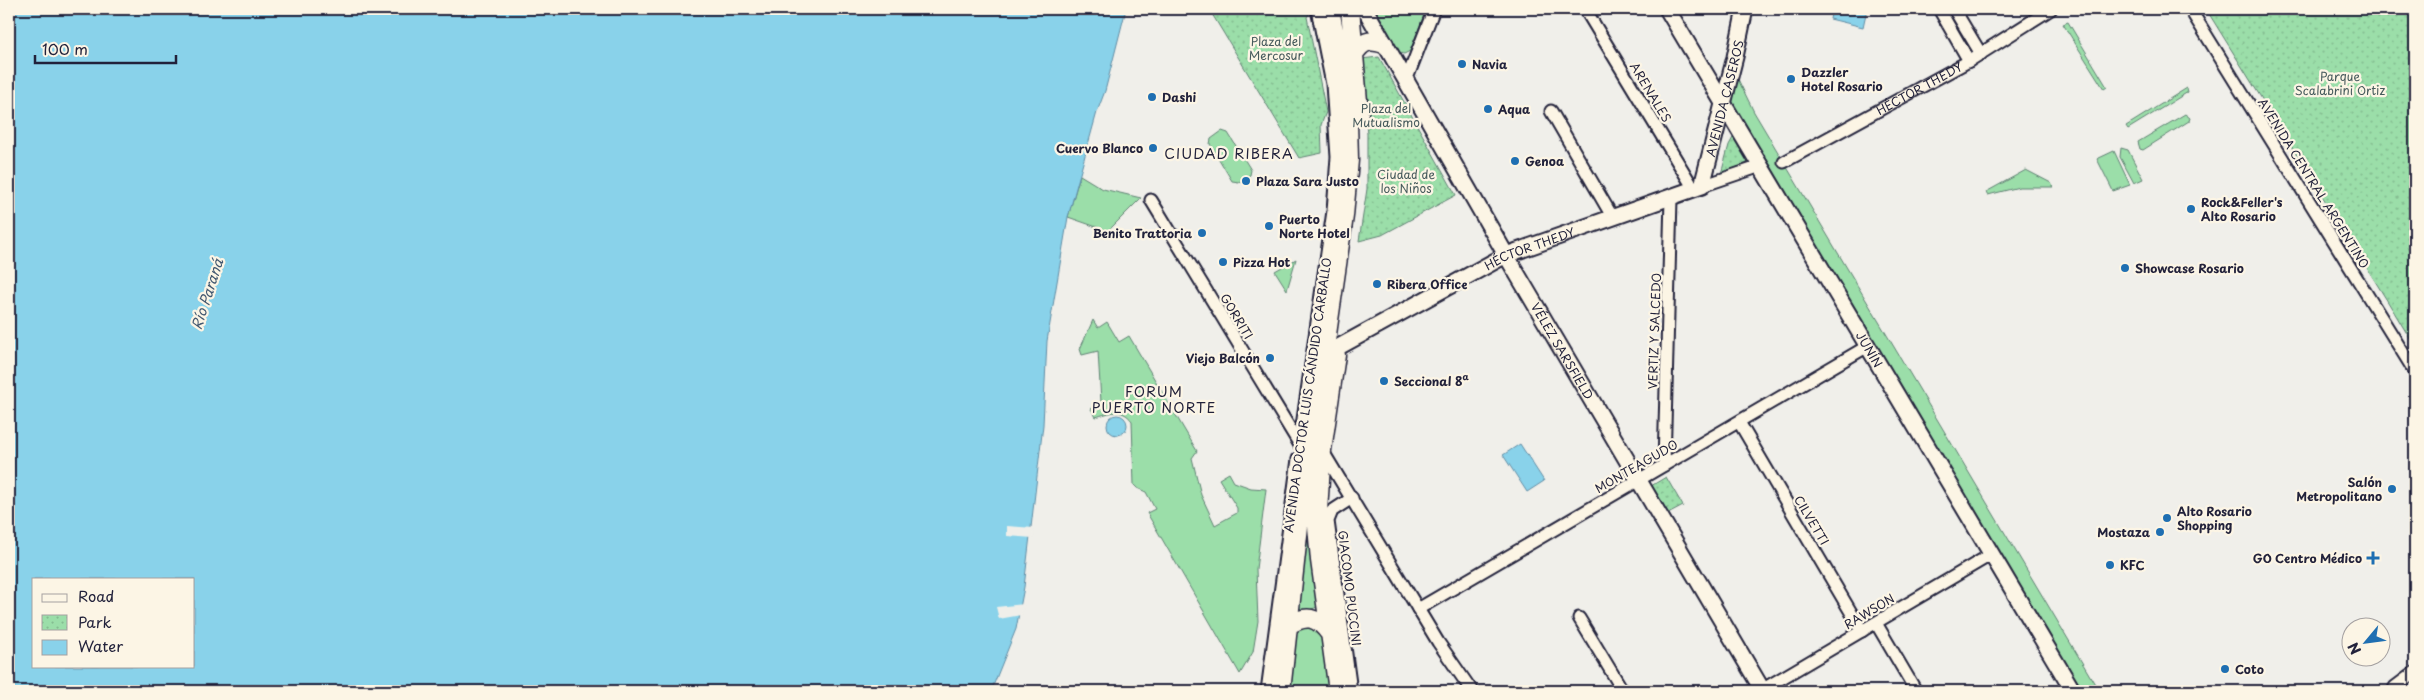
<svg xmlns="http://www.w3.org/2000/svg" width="2424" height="700" font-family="'Playpen Sans',sans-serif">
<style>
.green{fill:#9bdea9;stroke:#5e8072}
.park{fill:url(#park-dots);stroke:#5e8072}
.water{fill:#89d2ea;stroke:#608ca4;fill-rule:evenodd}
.pier{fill:#f0efea}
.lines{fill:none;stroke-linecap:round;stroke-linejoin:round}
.street-casing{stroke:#22223b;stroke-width:15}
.secondary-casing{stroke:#22223b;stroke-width:19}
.primary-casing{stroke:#22223b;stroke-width:21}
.street{stroke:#fcf5e5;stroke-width:11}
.secondary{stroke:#fcf5e5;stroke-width:15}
.primary{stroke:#fcf5e5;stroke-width:18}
.poi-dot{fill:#1f6fb2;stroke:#fcf5e5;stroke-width:2}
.labels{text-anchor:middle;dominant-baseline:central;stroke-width:4.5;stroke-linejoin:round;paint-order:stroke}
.park-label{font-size:12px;fill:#465a5c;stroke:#fcf5e5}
.poi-label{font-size:12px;font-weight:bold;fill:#22223b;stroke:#fcf5e5;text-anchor:start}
.street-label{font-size:12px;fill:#22223b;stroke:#fcf5e5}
.neighbourhood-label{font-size:14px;letter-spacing:1px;fill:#22223b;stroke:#fcf5e5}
.water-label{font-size:14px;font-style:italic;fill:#415770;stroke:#fcf5e5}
</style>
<defs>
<pattern id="park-dots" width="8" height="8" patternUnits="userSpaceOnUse" patternTransform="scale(1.25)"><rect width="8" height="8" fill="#9bdea9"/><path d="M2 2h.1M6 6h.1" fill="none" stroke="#85be92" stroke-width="1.8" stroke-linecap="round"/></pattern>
</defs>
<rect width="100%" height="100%" fill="#f0efea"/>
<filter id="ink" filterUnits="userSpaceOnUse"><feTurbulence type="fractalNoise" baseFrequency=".02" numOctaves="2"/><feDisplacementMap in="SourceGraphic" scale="10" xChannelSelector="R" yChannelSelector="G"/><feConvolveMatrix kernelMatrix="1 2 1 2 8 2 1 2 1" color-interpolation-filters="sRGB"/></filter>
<g filter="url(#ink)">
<path class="green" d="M1374,9H1413L1425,12L1410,51L1404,54L1399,52Z
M2068,22L2107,87L2104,89L2063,24Z
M1732,67L1754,112L2099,691H2073L1723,101Z
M2187,88L2188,92L2128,129L2126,126Z
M2185,114L2190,118L2189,121L2143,150L2140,149L2138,142Z
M1222,131L1228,133L1251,170L1250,175L1239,182L1232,181L1210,144L1211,139Z
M2121,148L2128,150L2143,179L2134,183L2120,157Z
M2114,151L2130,185L2113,191L2097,159Z
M2026,170L2051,183L2053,187H2019L1988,195L1986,192Z
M1080,175L1103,189L1141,198L1108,231L1068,217Z
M1296,259L1287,290L1275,271Z
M1093,320L1098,328L1107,322L1119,342L1129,336L1197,451L1192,458L1201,495L1215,525L1237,513V508L1219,479L1229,473L1234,482L1251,488L1266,489L1256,569L1258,621L1253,652L1240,674L1147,513L1155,509L1146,492L1137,488L1134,485L1132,421C1122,407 1109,413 1096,417L1091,409L1101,402L1098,351L1082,355L1080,349Z
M1309,527L1322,605L1307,611L1298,609L1307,529Z
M1306,622L1323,633L1335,691H1284L1292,631Z"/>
<path class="park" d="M1209,9H1312L1307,17L1326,112L1321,125L1322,153L1299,158Z
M2206,9H2415V347L2388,302Z
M1379,57L1456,195L1382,235L1359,241L1367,189V134L1361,59Z
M1735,134L1749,162L1721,174L1729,145Z
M1666,477L1683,506L1668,514L1651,486Z"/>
<path class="water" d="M9,9H1126L1105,91L1097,112L1068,217L1047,341L1043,425L1024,587L1016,629L991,691H9ZM34,579H194V666H34Z
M1832,9L1851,11L1852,9H1867L1863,27L1830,19Z
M1107 425a10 10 0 1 1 20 0a10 10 0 1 1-20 0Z
M1520,444L1544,481L1527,492L1503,455Z"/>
<path class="pier" d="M1007,526L1034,528L1033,538L1007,536Z
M1024,604L1021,615L999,619L996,607Z"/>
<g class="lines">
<g class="street-casing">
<g id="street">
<path d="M1585,9L1694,189"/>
<path d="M1939,9L1969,61"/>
<path d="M1954,9L1981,54"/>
<path d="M2190,9L2415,372"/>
<path d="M1406,81L1434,9"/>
<path d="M1551,111L1613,218"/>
<path id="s1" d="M1784,162L1969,61L2051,9"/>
<path d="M1702,186L1761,166"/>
<path d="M1151,200L1300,445"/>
<path d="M1739,422L1862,631"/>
<path d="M1300,440L1333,211L1337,157L1332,84L1317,9"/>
<path d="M1322,450L1438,642L1472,691"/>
<path d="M1664,465L1671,198"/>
<path d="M1418,609L1868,346"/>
<path d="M1579,618L1623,691"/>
<path d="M1876,623L1916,691"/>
<path d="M1267,691L1298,459"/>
<path d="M1351,691L1328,521L1332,511L1352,498"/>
<path d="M1760,691L1992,554"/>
<path d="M2393,691L2395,687L2415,672"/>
</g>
</g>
<g class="secondary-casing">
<g id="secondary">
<path id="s2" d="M1365,9L1506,255L1763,691"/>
<path id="s3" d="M1667,9L2073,691"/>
<path id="s4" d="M1324,355L1506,255L1702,186L1735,57L1745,9"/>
</g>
</g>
<g class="primary-casing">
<path id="primary" d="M1350,9L1359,113
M1354,54C1363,41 1369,39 1384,44
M1336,355L1322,450L1317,526L1320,560L1338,691
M1287,626C1306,614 1317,616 1330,634
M1281,691L1308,443L1324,355L1344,216L1349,160L1348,122L1343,81L1330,9"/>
</g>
<use href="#street" class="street"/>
<use href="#secondary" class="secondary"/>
<use href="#primary" class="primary"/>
</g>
</g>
<g class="poi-dot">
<circle cx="1462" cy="64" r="5"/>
<circle cx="1791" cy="79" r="5"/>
<circle cx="1152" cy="97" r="5"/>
<circle cx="1488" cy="109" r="5"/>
<circle cx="1153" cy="148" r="5"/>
<circle cx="1515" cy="161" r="5"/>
<circle cx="1246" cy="181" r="5"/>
<circle cx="2191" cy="209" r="5"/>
<circle cx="1269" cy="226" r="5"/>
<circle cx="1202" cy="233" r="5"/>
<circle cx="1223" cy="262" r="5"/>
<circle cx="2125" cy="268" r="5"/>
<circle cx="1377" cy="284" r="5"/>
<circle cx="1270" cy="358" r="5"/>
<circle cx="1384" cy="381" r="5"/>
<circle cx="2392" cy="489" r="5"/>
<circle cx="2167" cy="518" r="5"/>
<circle cx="2160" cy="532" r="5"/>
<path d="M2370.5 550.5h5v5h5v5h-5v5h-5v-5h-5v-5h5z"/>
<circle cx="2110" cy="565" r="5"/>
<circle cx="2225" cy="669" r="5"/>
</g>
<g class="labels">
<g class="park-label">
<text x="1276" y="41">Plaza del<tspan x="1276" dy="14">Mercosur</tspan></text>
<text x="2340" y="76">Parque<tspan x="2340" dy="14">Scalabrini Ortiz</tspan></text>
<text x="1386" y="108">Plaza del<tspan x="1386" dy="14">Mutualismo</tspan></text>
<text x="1406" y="174">Ciudad de<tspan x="1406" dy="14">los Niños</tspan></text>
</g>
<g class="poi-label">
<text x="1472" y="64">Navia</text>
<text x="1801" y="72">Dazzler<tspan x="1801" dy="14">Hotel Rosario</tspan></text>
<text x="1162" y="97">Dashi</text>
<text x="1498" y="109">Aqua</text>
<text x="1143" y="148" text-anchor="end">Cuervo Blanco</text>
<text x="1525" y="161">Genoa</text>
<text x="1256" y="181">Plaza Sara Justo</text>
<text x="2201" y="202">Rock&amp;Feller's<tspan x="2201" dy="14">Alto Rosario</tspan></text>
<text x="1279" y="219">Puerto<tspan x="1279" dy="14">Norte Hotel</tspan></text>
<text x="1192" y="233" text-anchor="end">Benito Trattoria</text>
<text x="1233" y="262">Pizza Hot</text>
<text x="2135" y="268">Showcase Rosario</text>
<text x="1387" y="284">Ribera Office</text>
<text x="1260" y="358" text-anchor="end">Viejo Balcón</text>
<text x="1394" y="381">Seccional 8ª</text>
<text x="2382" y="482" text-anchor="end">Salón<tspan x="2382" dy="14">Metropolitano</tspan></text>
<text x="2177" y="511">Alto Rosario<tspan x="2177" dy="14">Shopping</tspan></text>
<text x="2150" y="532" text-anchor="end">Mostaza</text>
<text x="2362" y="558" text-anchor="end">GO Centro Médico</text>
<text x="2120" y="565">KFC</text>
<text x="2235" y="669">Coto</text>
</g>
<g class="street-label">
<text stroke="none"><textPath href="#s1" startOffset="154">HÉCTOR THEDY</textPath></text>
<text transform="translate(1651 92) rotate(59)">ARENALES</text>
<text stroke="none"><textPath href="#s4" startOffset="506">AVENIDA CASEROS</textPath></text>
<text transform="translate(2314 183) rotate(58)">AVENIDA CENTRAL ARGENTINO</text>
<text stroke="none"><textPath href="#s4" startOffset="232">HÉCTOR THEDY</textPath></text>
<text transform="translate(1237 316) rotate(59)">GORRITI</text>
<text transform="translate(1654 331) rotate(-88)">VERTIZ Y SALCEDO</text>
<text stroke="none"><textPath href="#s3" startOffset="396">JUNÍN</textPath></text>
<text stroke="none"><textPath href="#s2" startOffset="395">VÉLEZ SARSFIELD</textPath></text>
<text transform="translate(1307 395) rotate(-82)">AVENIDA DOCTOR LUIS CÁNDIDO CARBALLO</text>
<text transform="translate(1636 466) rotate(-30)">MONTEAGUDO</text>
<text transform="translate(1812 520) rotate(59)">CILVETTI</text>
<text transform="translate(1350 588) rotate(83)">GIACOMO PUCCINI</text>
<text transform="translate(1869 611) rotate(-31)">RAWSON</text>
</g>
<g class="neighbourhood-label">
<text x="1229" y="153">CIUDAD RIBERA</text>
<text x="1154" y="391">FORUM<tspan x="1154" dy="16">PUERTO NORTE</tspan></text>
</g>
<g class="water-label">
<text transform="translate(207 294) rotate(-72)">Río Paraná</text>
</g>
</g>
<rect width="2424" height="700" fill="none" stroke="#fcf5e5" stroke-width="30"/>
<rect x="15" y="15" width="2394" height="670" fill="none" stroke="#22223b" stroke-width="2" filter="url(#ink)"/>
<rect x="32" y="578" width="162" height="90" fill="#fcf5e5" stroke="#a5a1a1"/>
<rect x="42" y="594" width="25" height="8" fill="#fcf5e5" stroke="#a5a1a1"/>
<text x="78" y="602" font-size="15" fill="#22223b">Road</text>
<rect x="42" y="615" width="25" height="15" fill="url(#park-dots)" stroke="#a5a1a1"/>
<text x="78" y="628" font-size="15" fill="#22223b">Park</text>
<rect x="42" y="640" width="25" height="15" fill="#89d2ea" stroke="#a5a1a1"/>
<text x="78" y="652" font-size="15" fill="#22223b">Water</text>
<g transform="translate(2366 642) rotate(241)"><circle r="24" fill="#fcf5e5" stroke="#a5a1a1"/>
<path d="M0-4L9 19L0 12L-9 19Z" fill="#1f6fb2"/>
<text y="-8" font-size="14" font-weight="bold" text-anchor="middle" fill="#22223b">N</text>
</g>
<path d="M35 55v8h141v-8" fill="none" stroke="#22223b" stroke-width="2.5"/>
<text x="42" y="55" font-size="15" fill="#22223b" stroke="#fcf5e5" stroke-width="4" paint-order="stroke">100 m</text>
</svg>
